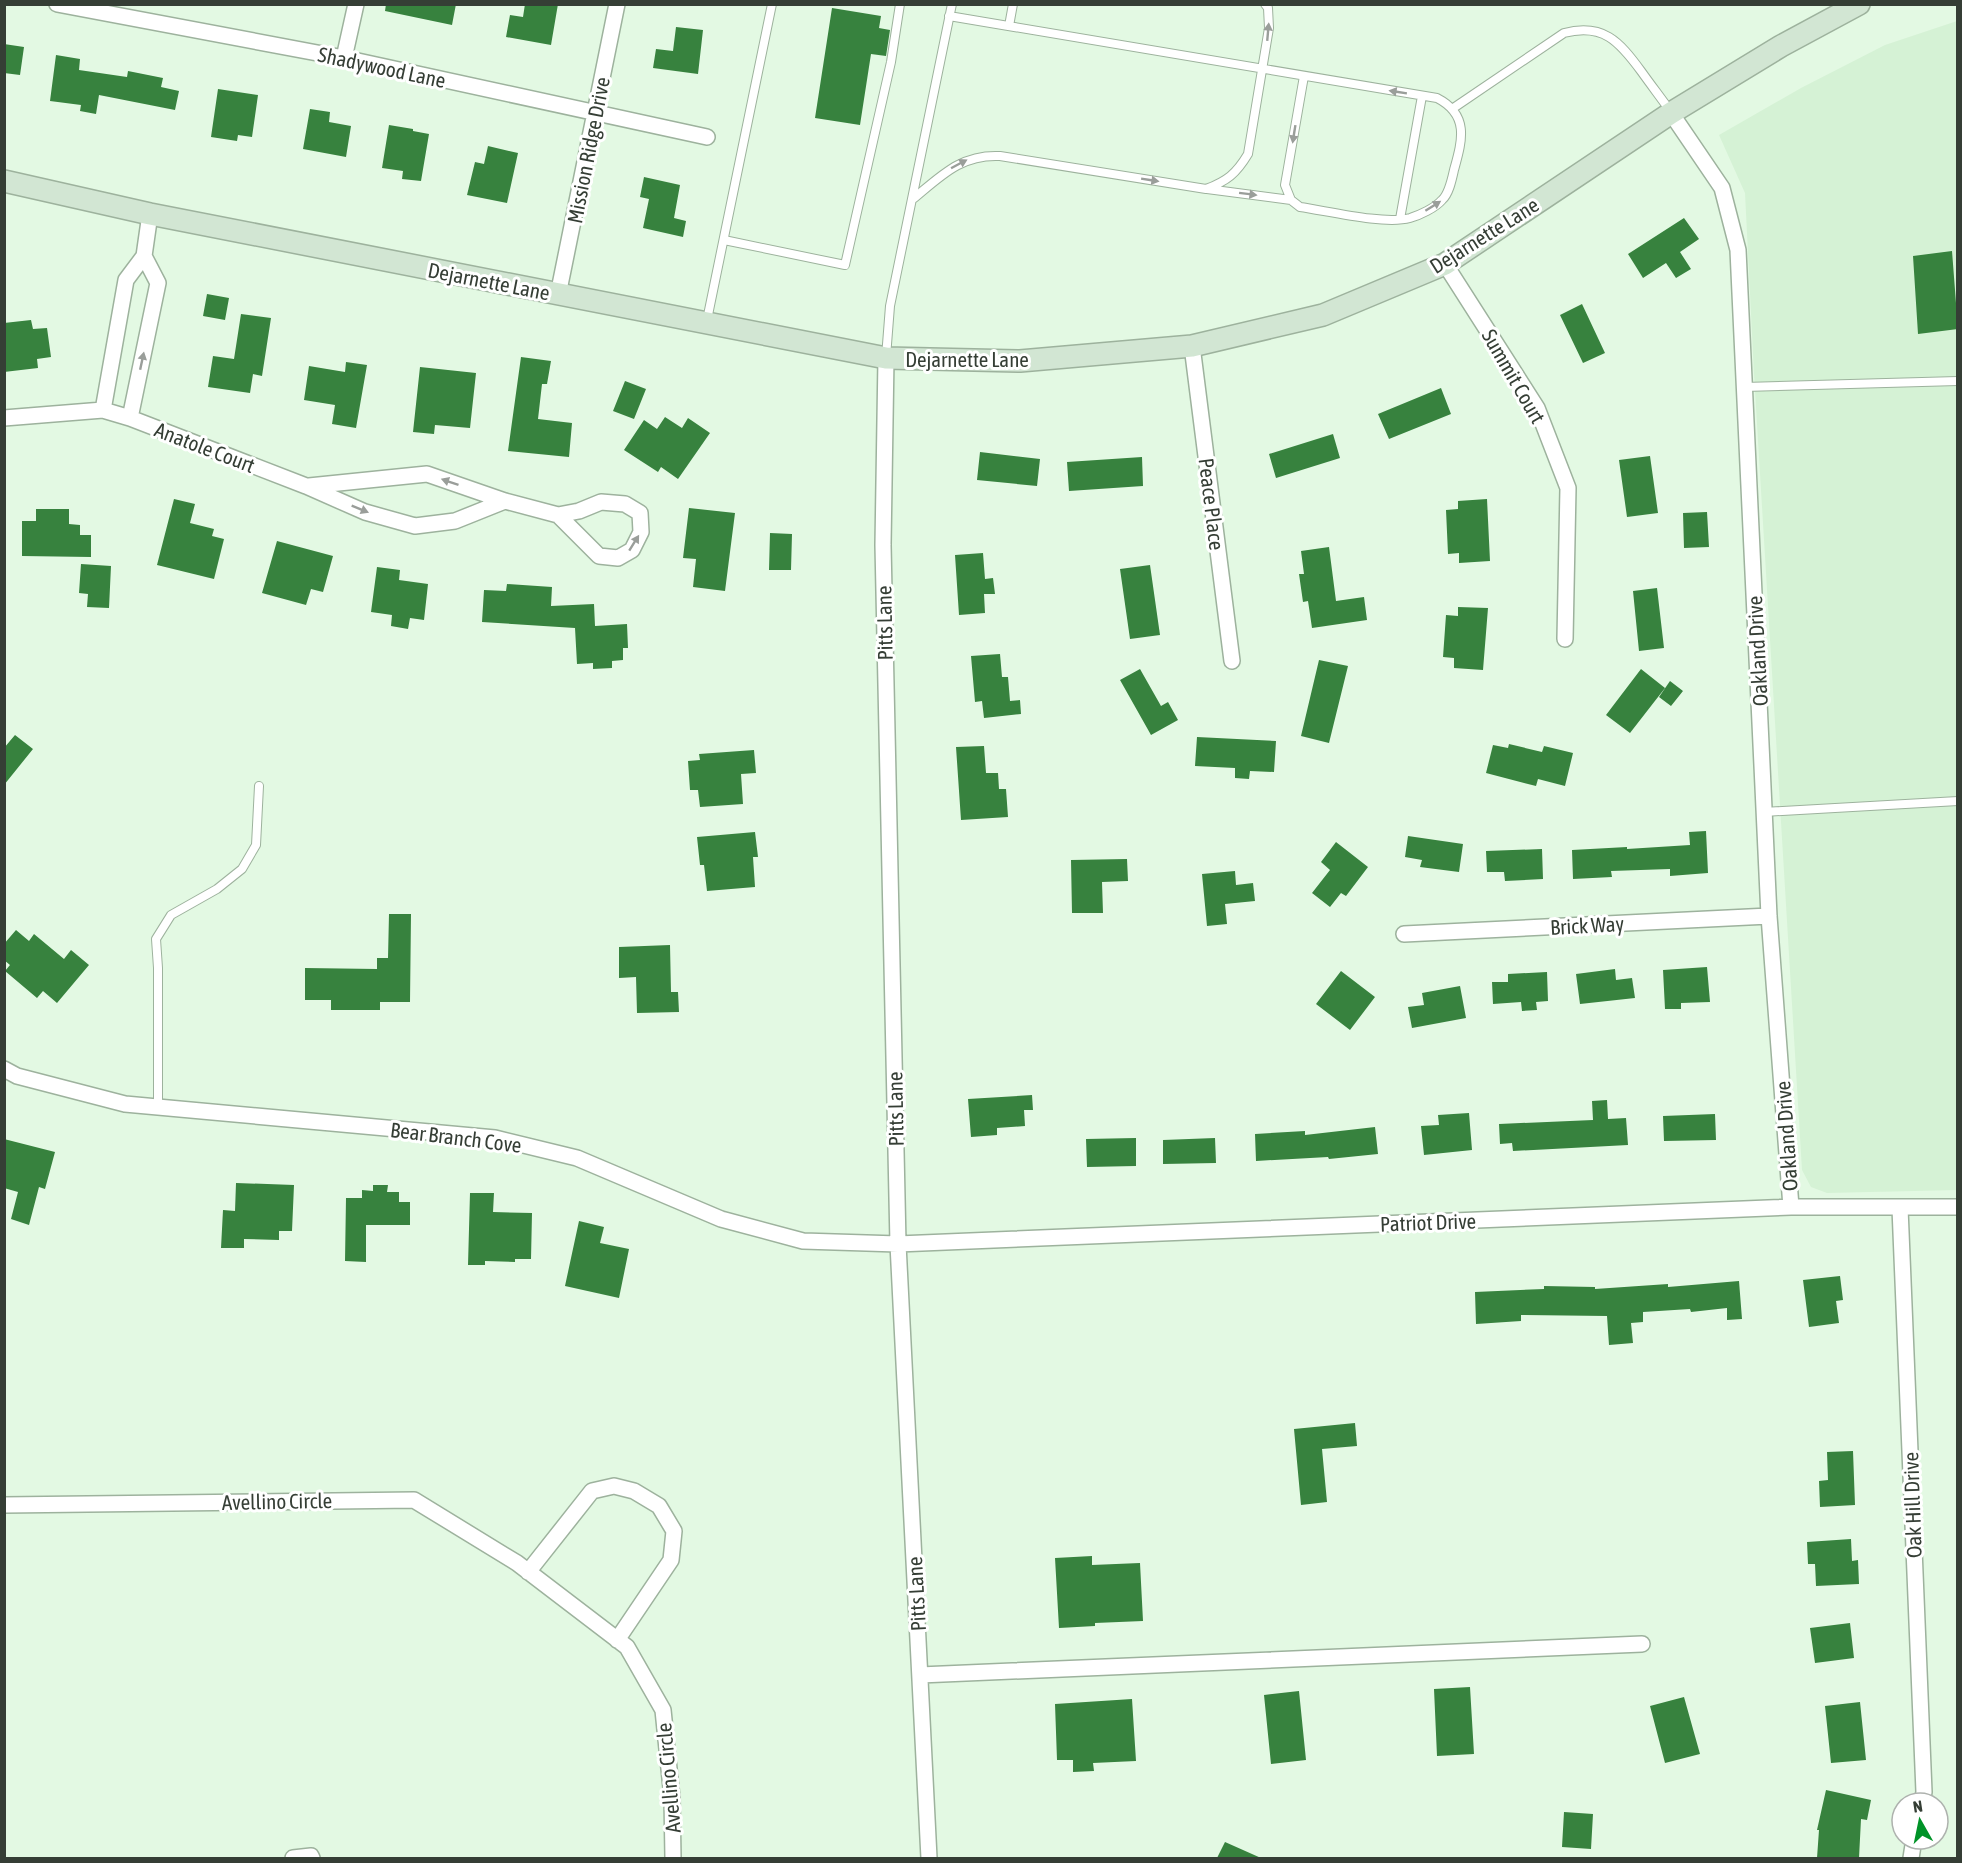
<svg xmlns="http://www.w3.org/2000/svg" width="1962" height="1863" font-family="'Asap Condensed',sans-serif">
<style>
.built{fill:#d5f2d5}
.building{fill:#37823e}
.lines{fill:none;stroke-linecap:round;stroke-linejoin:round}
.service-casing{stroke:#9db29d;stroke-width:10}
.minor-casing{stroke:#9db29d;stroke-width:18}
.secondary-casing{stroke:#9db29d;stroke-width:24}
.service{stroke:#fff;stroke-width:8}
.minor{stroke:#fff;stroke-width:15}
.secondary{stroke:#d2e6d3;stroke-width:21}
.oneway{fill:#9a9e9a}
.labels{text-anchor:middle;dominant-baseline:central;stroke-width:6;stroke-linejoin:round;paint-order:stroke}
.street-label{font-size:21px;fill:#353e35;stroke:#fff}
</style>
<rect width="100%" height="100%" fill="#e3f9e3"/>
<path class="built" d="M1957,21V1190L1827,1193L1811,1187L1802,1170L1754,374L1745,193L1719,135L1801,88L1885,45Z"/>
<path class="building" d="M386,4H456L452,25L385,11Z
M525,4H558L551,45L506,37L510,15L523,17Z
M832,8L881,16L879,28L890,30L886,56L871,54L860,125L815,118Z
M676,27L703,30L698,74L653,68L656,49L673,51Z
M4,44L24,47L20,75L4,73Z
M56,55L80,59L79,70L127,77L128,71L163,78L161,87L179,91L175,110L99,95L96,114L80,111L81,105L50,101Z
M218,89L258,95L252,137L238,135L237,141L211,137Z
M310,109L330,112L329,122L351,126L346,157L303,149Z
M389,125L413,129V131L429,134L421,181L402,179L403,171L382,168Z
M488,146L518,153L507,203L467,195L475,162L484,164Z
M644,177L680,185L674,218L686,221L683,237L643,228L649,199L640,197Z
M1684,218L1699,239L1680,252L1691,269L1676,278L1666,263L1643,278L1628,254Z
M1952,251L1958,329L1918,334L1913,256Z
M207,294L229,298L225,320L203,316Z
M1582,304L1605,353L1583,363L1560,315Z
M241,314L271,318L262,376L253,374L250,393L208,387L213,356L234,359Z
M31,320L33,329L47,328L51,357L37,359L38,368L4,372V323Z
M521,357L551,361L547,384H542L538,419L572,423L569,457L508,451Z
M346,362L367,365L356,428L332,424L335,405L304,400L309,366L345,372Z
M420,367L476,373L470,428L435,425L434,434L413,432Z
M625,381L646,389L634,419L613,411Z
M1441,388L1451,414L1389,439L1378,414Z
M665,417L682,428L688,418L710,433L678,479L661,467L658,472L624,450L644,420L657,429Z
M1333,434L1340,458L1276,478L1269,454Z
M980,452L1040,459L1037,486L977,480Z
M1650,456L1658,513L1627,517L1619,460Z
M1142,457L1143,486L1069,491L1067,462Z
M174,499L195,504L190,523L214,529L212,536L224,539L214,579L157,565Z
M1487,499L1490,561L1459,563V553L1448,554L1446,510L1458,509V501Z
M689,508L735,513L725,591L693,587L696,559L683,558Z
M36,509H69V524L80,525V535H91V557L22,556V521H36Z
M1707,512L1709,547L1684,548L1683,513Z
M770,533L792,534L791,570H769Z
M277,541L333,556L323,592L311,589L306,605L262,593Z
M1329,547L1336,601L1364,597L1367,620L1312,628L1308,601L1303,602L1299,574H1304L1301,551Z
M983,553L985,579L993,578L995,594H984L985,613L959,615L955,555Z
M81,564L111,566L109,608L87,607L88,594L79,593Z
M1150,565L1160,635L1130,639L1120,569Z
M377,567L400,570L399,580L428,584L424,620L410,618L408,629L391,626L392,615L371,612Z
M507,584L552,587L551,606L594,604L595,626L627,624L628,648H623V660L612,661V668L593,669V663L577,664L575,628L482,622L484,590L506,591Z
M1657,588L1664,648L1639,651L1633,591Z
M1458,607L1488,608L1483,670L1454,668V658L1443,657L1446,615L1458,616Z
M1000,654L1002,677H1008L1010,701L1020,700L1021,714L984,718L982,701L975,702L971,656Z
M1319,660L1348,666L1329,743L1301,736Z
M1140,669L1161,706L1168,702L1178,720L1151,735L1120,680Z
M1641,669L1665,688L1630,733L1606,715Z
M1670,681L1683,691L1671,706L1659,697Z
M15,735L33,749L4,785V748Z
M1197,737L1276,741L1274,772L1250,771L1249,779L1235,778V768L1195,766Z
M1509,744L1542,752L1544,746L1573,753L1565,786L1538,779L1536,786L1486,773L1493,745L1508,748Z
M984,746L986,773H998L999,789H1006L1008,817L961,820L956,747Z
M754,750L756,773L741,774L743,804L700,807L698,790H690L688,761L700,760L699,754Z
M1706,831L1708,873L1670,876V869L1611,871L1612,877L1573,879L1572,850L1627,847V849L1690,845L1689,832Z
M755,832L758,857H753L755,887L707,891L704,865H700L697,837Z
M1408,836L1463,844L1459,872L1420,867L1422,860L1405,857Z
M1336,842L1368,867L1346,896L1341,893L1330,907L1312,893L1330,870L1321,862Z
M1542,849L1543,879L1505,881L1504,872H1487L1486,851Z
M1127,859L1128,881L1102,882L1103,913H1072L1071,860Z
M1235,871L1236,885L1253,883L1255,901L1225,904L1227,924L1207,926L1202,874Z
M389,914H411L410,1002H380V1010H331V1000H305V968L377,969V958H388Z
M16,930L29,941L34,934L64,959L71,950L89,965L57,1003L43,991L37,998L5,971L10,965L4,960V944Z
M670,945L671,992H678L679,1012L637,1013L636,977L619,978V947Z
M1707,967L1710,1002L1681,1003V1009H1665L1663,970Z
M1615,969L1616,980L1632,978L1635,998L1580,1004L1576,974Z
M1341,971L1375,997L1350,1030L1316,1004Z
M1547,972L1548,1001L1536,1002L1537,1010L1522,1011L1521,1002L1493,1004L1492,982H1508V974Z
M1460,986L1466,1018L1412,1028L1408,1007L1424,1005L1422,993Z
M1032,1095L1033,1110H1024L1025,1126L997,1128V1135L971,1137L968,1099Z
M1607,1100L1608,1119L1626,1118L1628,1145L1513,1151L1512,1143L1500,1144L1499,1124L1593,1120L1592,1101Z
M1469,1113L1472,1150L1424,1155L1421,1126L1439,1125L1438,1115Z
M1715,1114L1716,1140L1664,1141L1663,1116Z
M1375,1127L1378,1154L1329,1159L1328,1157L1256,1161L1255,1134L1305,1131V1135Z
M1136,1138V1166L1087,1167L1086,1139Z
M1215,1138L1216,1163L1163,1164V1140Z
M4,1139L55,1152L45,1189L39,1187L29,1225L11,1219L18,1192L4,1188Z
M236,1183L294,1185L292,1231H279V1240L244,1239V1248H221L223,1210L235,1211Z
M373,1185H388L387,1192H399V1202H410V1225H366V1262L345,1261L346,1198H362V1190L373,1191Z
M470,1193H494L493,1212L532,1213L531,1259H515V1262L485,1261V1265H468Z
M579,1221L604,1227L600,1243L629,1249L619,1298L565,1286Z
M1840,1276L1843,1300L1836,1301L1839,1323L1809,1327L1803,1280Z
M1739,1281L1742,1319L1727,1320V1308L1691,1312L1690,1309L1643,1312V1322L1631,1323L1633,1343L1609,1345L1607,1316L1521,1315V1321L1476,1324L1475,1292L1544,1289V1286L1595,1287V1289L1668,1284V1287Z
M1355,1423L1357,1446L1322,1449L1327,1502L1301,1505L1294,1429Z
M1853,1451L1855,1505L1820,1507L1819,1481L1828,1480L1827,1452Z
M1851,1539L1852,1561L1858,1560L1859,1584L1816,1586L1815,1564H1808L1807,1542Z
M1092,1556V1565L1140,1563L1143,1621L1095,1623V1626L1059,1628L1055,1558Z
M1850,1623L1854,1658L1815,1663L1810,1628Z
M1470,1687L1474,1754L1437,1756L1434,1689Z
M1299,1691L1306,1760L1271,1764L1264,1695Z
M1684,1697L1700,1754L1665,1763L1650,1706Z
M1132,1699L1136,1761L1093,1763L1094,1771L1073,1772V1760H1057L1055,1704Z
M1860,1702L1866,1760L1831,1763L1825,1706Z
M1826,1790L1871,1800L1867,1820L1861,1819L1859,1858H1817L1819,1830H1817Z
M1564,1812L1593,1814L1591,1849L1562,1847Z
M1225,1842L1261,1858H1217Z"/>
<g class="lines">
<g class="service-casing">
<path id="service" d="M949,16L1437,98C1470,115 1462,141 1454,170C1452,179 1449,194 1442,200C1435,208 1420,215 1410,218C1384,225 1328,211 1300,207L1291,200L1285,185L1304,76
M1009,26L1013,4
M1452,109L1564,33C1603,23 1619,41 1641,71C1651,85 1661,98 1671,112
M1207,189L1291,200
M913,199C941,176 961,154 1000,156L1206,189C1227,181 1236,174 1248,154L1269,28L1268,8L1265,4
M1400,219L1422,96
M724,240L845,265L891,62L900,4
M707,320L772,4
M886,357L890,306L952,4
M1744,387L1958,381
M1764,812L1958,801
M158,1107V968L156,939L171,915L217,889L242,869L256,845L259,786"/>
</g>
<g class="minor-casing">
<path id="minor" d="M57,4L344,58L707,137
M344,58L356,4
M1671,113L1722,188L1738,250L1769,916L1791,1207
M1445,264L1537,408L1568,488L1565,639
M558,295L617,4
M1192,346L1232,661
M886,358L883,545L898,1244L929,1858
M103,410L126,280L144,256L150,214
M4,418L103,410L130,418L306,486L365,512L415,526L455,521L505,501
M130,418L158,283L144,256
M309,486L427,474L505,501L558,515L579,511L601,502L625,504L640,513L641,532L632,550L618,558L599,556L558,515
M1404,934L1769,916
M4,1069L17,1076L125,1104L495,1138L577,1158L721,1219L803,1241L898,1244L1791,1207H1958
M1900,1208L1924,1792L1922,1803
M4,1505L414,1500L517,1563L627,1647L663,1710L672,1798L673,1858
M528,1572L592,1491L614,1486L634,1491L659,1506L674,1531L671,1560L617,1640
M920,1675L1642,1644
M293,1858L311,1856L312,1858
M1911,1858L1914,1839"/>
</g>
<g class="secondary-casing">
<path id="secondary" d="M4,181L150,214L886,358L1020,361L1192,346L1323,315L1445,264L1671,113L1781,46L1859,4"/>
</g>
<use href="#service" class="service"/>
<use href="#minor" class="minor"/>
<use href="#secondary" class="secondary"/>
</g>
<defs><path id="oneway-solid" d="M-6-.8H1V-3.2L6.5 0L1 3.2V.8H-6Z" transform="scale(1.5)"/></defs>
<g class="oneway">
<use href="#oneway-solid" transform="translate(1268 32) rotate(-85)"/>
<use href="#oneway-solid" transform="translate(1398 92) rotate(-171)"/>
<use href="#oneway-solid" transform="translate(1294 134) rotate(99)"/>
<use href="#oneway-solid" transform="translate(959 164) rotate(-28)"/>
<use href="#oneway-solid" transform="translate(1150 180) rotate(9)"/>
<use href="#oneway-solid" transform="translate(1248 194) rotate(7)"/>
<use href="#oneway-solid" transform="translate(1433 206) rotate(-32)"/>
<use href="#oneway-solid" transform="translate(142 361) rotate(-78)"/>
<use href="#oneway-solid" transform="translate(450 482) rotate(-161)"/>
<use href="#oneway-solid" transform="translate(360 509) rotate(22)"/>
<use href="#oneway-solid" transform="translate(634 543) rotate(-58)"/>
</g>
<g class="labels">
<g class="street-label">
<text transform="translate(382 67) rotate(12)">Shadywood Lane</text>
<text transform="translate(588 150) rotate(-79)">Mission Ridge Drive</text>
<text transform="translate(1484 235) rotate(-32)">Dejarnette Lane</text>
<text transform="translate(489 281) rotate(11)">Dejarnette Lane</text>
<text x="967" y="359">Dejarnette Lane</text>
<text transform="translate(1514 376) rotate(60)">Summit Court</text>
<text transform="translate(205 447) rotate(21)">Anatole Court</text>
<text transform="translate(1212 504) rotate(83)">Peace Place</text>
<text transform="translate(884 623) rotate(-91)">Pitts Lane</text>
<text transform="translate(1757 651) rotate(-93)">Oakland Drive</text>
<text transform="translate(1587 925) rotate(-3)">Brick Way</text>
<text transform="translate(895 1109) rotate(-91)">Pitts Lane</text>
<text transform="translate(1786 1136) rotate(-94)">Oakland Drive</text>
<text transform="translate(456 1137) rotate(7)">Bear Branch Cove</text>
<text transform="translate(1428 1222) rotate(-2)">Patriot Drive</text>
<text transform="translate(277 1501) rotate(-1)">Avellino Circle</text>
<text transform="translate(1912 1505) rotate(-92)">Oak Hill Drive</text>
<text transform="translate(916 1594) rotate(-93)">Pitts Lane</text>
<text transform="translate(668 1778) rotate(-95)">Avellino Circle</text>
</g>
</g>
<rect width="1962" height="1863" fill="none" stroke="#353e35" stroke-width="12"/>
<g transform="translate(1920 1821) rotate(351)"><circle r="28" fill="#ffffff" stroke="#aeb2ae" stroke-width="1.5"/>
<path d="M0-4.5L10 22L0 15L-10 22Z" fill="#009328"/>
<text y="-9" font-size="16" font-weight="bold" text-anchor="middle" fill="#353e35">N</text>
</g>
</svg>
